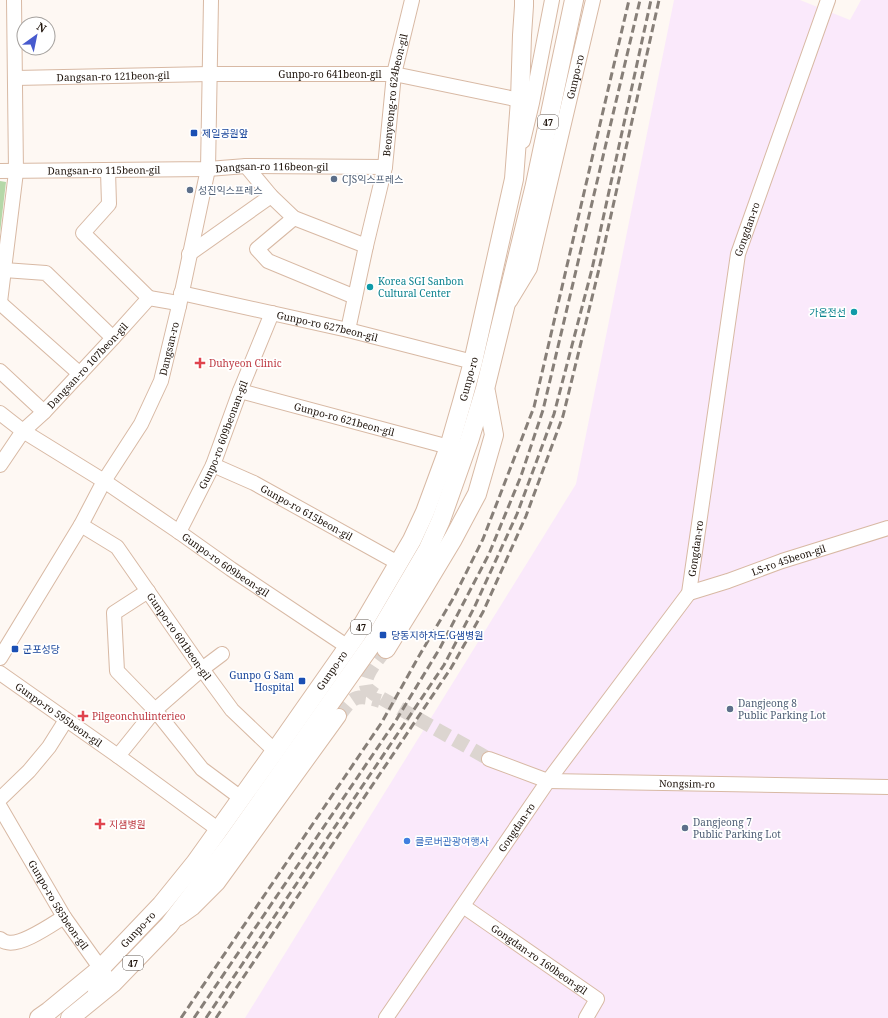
<svg xmlns="http://www.w3.org/2000/svg" width="888" height="1018" font-family="'Noto Serif','Noto Sans KR',serif">
<style>
.industrial{fill:#fae9fb}
.green{fill:#b5d8a8}
.lines{fill:none;stroke-linecap:round;stroke-linejoin:round}
.minor-tunnel{stroke:#dcd5d0;stroke-width:14;stroke-dasharray:14 7;stroke-linecap:butt}
.minor-casing{stroke:#d8b9a4;stroke-width:16}
.major-casing{stroke:#d8b9a4;stroke-width:20}
.minor{stroke:#fff;stroke-width:14}
.major{stroke:#fff;stroke-width:18}
.rail{stroke:#877f78;stroke-width:3;stroke-dasharray:8 4;stroke-linecap:butt}
.transit-dot{fill:#1a4fb4;stroke:#fff;stroke-width:1.5}
.service-dot{fill:#5c6f8a;stroke:#fff;stroke-width:1.5}
.culture-dot{fill:#0f9aa8;stroke:#fff;stroke-width:1.5}
.health-dot{fill:#e0444e;stroke:#fff;stroke-width:1.5}
.shop-dot{fill:#3f7fe0;stroke:#fff;stroke-width:1.5}
.labels{text-anchor:middle;dominant-baseline:central;stroke-width:3.5;stroke-linejoin:round;paint-order:stroke}
.shield{fill:#fff;stroke:#605853;stroke-width:1}
.shield-label{font-size:9px;font-weight:bold;fill:#1c1109}
.street-label{font-size:10px;fill:#1c1109;stroke:#fff}
.transit-label{font-size:10px;fill:#164399;stroke:#fff;text-anchor:start}
.service-label{font-size:10px;fill:#4e5e75;stroke:#fff;text-anchor:start}
.culture-label{font-size:10px;fill:#0d838f;stroke:#fff;text-anchor:start}
.health-label{font-size:10px;fill:#be3a42;stroke:#fff;text-anchor:start}
.shop-label{font-size:10px;fill:#366cbe;stroke:#fff;text-anchor:start}
</style>
<rect width="100%" height="100%" fill="#fef8f3"/>
<path class="industrial" d="M674,0H800L850,20L861,0H888V1018H245L576,484Z"/>
<path class="green" d="M0,181L6,182L0,233Z"/>
<g class="lines">
<path class="minor-tunnel" d="M386,649C380,657 361,678 367,688C368,690 372,692 374,694L489,759
M339,716C353,696 356,694 380,701"/>
<g class="minor-casing">
<g id="minor">
<path id="s1" d="M15,78L210,74H394L520,100"/>
<path d="M523,141L532,103L552,0"/>
<path d="M246,166L271,196L294,218L366,246"/>
<path id="s2" d="M0,171L208,169L246,166L385,167"/>
<path d="M108,171L109,204L83,233L149,298"/>
<path d="M294,218L257,249L268,261L355,297"/>
<path d="M189,254L271,196"/>
<path d="M4,270L46,273L113,338"/>
<path id="s3" d="M181,293L348,330L473,362"/>
<path id="s4" d="M510,301L530,268L593,0"/>
<path d="M0,302L16,172L14,0"/>
<path d="M0,303L80,374"/>
<path id="s5" d="M348,330L366,246L385,167L394,74L412,0"/>
<path d="M0,371L44,412"/>
<path id="s6" d="M240,391L449,447"/>
<path id="s7" d="M0,413L23,431L104,481L179,532L231,569L348,647"/>
<path id="s8" d="M0,465L23,431L44,412L113,338L149,298L172,302L179,306"/>
<path id="s9" d="M213,465L254,483L398,563"/>
<path id="s10" d="M81,525L117,547L202,669L232,710L275,751"/>
<path id="s11" d="M179,532L213,465L240,391L272,313"/>
<path d="M148,591L114,613L117,671L155,710L202,769L241,798"/>
<path id="s12" d="M689,593L728,581L782,561L888,528"/>
<path id="s13" d="M0,658L81,525L104,481L141,424L161,381L179,306L208,169L211,0"/>
<path id="s14" d="M0,673L118,756L219,830"/>
<path d="M118,756L155,710L202,669L222,654"/>
<path id="s15" d="M489,759L548,781L888,787"/>
<path d="M0,799L29,771L49,747L66,720"/>
<path id="s16" d="M0,807L64,917L106,976V980L95,991"/>
<path id="s17" d="M463,906L597,999L586,1018"/>
<path d="M179,918L193,908L218,883L339,716"/>
<path d="M0,939C2,940 4,942 6,942C20,947 51,925 64,917"/>
<path id="s18" d="M386,1018L548,781L689,593L738,254L828,0"/>
</g>
</g>
<g class="major-casing">
<g id="major">
<path d="M386,649L420,594L453,539L477,494L494,435L486,392"/>
<path id="s19" d="M39,1018L49,1011L100,969L161,905L195,863L275,751L357,634L412,540L425,512L449,447L462,402L473,362L514,179L520,100L522,35L524,6V0"/>
<path d="M70,1018L113,983L169,925L233,841L362,658L372,644L428,549L441,520L469,441L485,389L534,189L574,0"/>
</g>
</g>
<use href="#minor" class="minor"/>
<use href="#major" class="major"/>
<path class="rail" d="M181,1018L382,722L419,656L454,597L483,539L534,407L629,0
M194,1018L395,722L440,648L489,554L521,476L543,410L640,0
M206,1018L444,665L474,608L517,514L554,414L592,269L651,0
M216,1018L451,668L483,612L526,516L563,416L599,269L659,0"/>
</g>
<g class="transit-dot">
<rect x="190" y="129" width="8" height="8" rx="2"/>
<rect x="379" y="631" width="8" height="8" rx="2"/>
<rect x="11" y="645" width="8" height="8" rx="2"/>
<rect x="298" y="677" width="8" height="8" rx="2"/>
</g>
<g class="service-dot">
<circle cx="334" cy="179" r="4"/>
<circle cx="190" cy="190" r="4"/>
<circle cx="730" cy="709" r="4"/>
<circle cx="685" cy="828" r="4"/>
</g>
<g class="culture-dot">
<circle cx="370" cy="287" r="4"/>
<circle cx="854" cy="312" r="4"/>
</g>
<g class="health-dot">
<path d="M198 357h4v4h4v4h-4v4h-4v-4h-4v-4h4z"/>
<path d="M81 710h4v4h4v4h-4v4h-4v-4h-4v-4h4z"/>
<path d="M98 818h4v4h4v4h-4v4h-4v-4h-4v-4h4z"/>
</g>
<circle class="shop-dot" cx="407" cy="841" r="4"/>
<g class="labels">
<g class="shield">
<rect x="538" y="115" width="20" height="14" rx="3"/>
<rect x="351" y="620" width="20" height="14" rx="3"/>
<rect x="123" y="956" width="20" height="14" rx="3"/>
</g>
<g class="shield-label">
<text x="548" y="122">47</text>
<text x="361" y="627">47</text>
<text x="133" y="963">47</text>
</g>
<g class="street-label">
<text stroke="none"><textPath href="#s1" startOffset="315">Gunpo-ro 641beon-gil</textPath></text>
<text stroke="none"><textPath href="#s1" startOffset="98">Dangsan-ro 121beon-gil</textPath></text>
<text stroke="none"><textPath href="#s4" startOffset="235">Gunpo-ro</textPath></text>
<text stroke="none"><textPath href="#s5" startOffset="240">Beonyeong-ro 624beon-gil</textPath></text>
<text stroke="none"><textPath href="#s2" startOffset="272">Dangsan-ro 116beon-gil</textPath></text>
<text stroke="none"><textPath href="#s2" startOffset="104">Dangsan-ro 115beon-gil</textPath></text>
<text stroke="none"><textPath href="#s18" startOffset="891">Gongdan-ro</textPath></text>
<text stroke="none"><textPath href="#s3" startOffset="150">Gunpo-ro 627beon-gil</textPath></text>
<text stroke="none"><textPath href="#s13" startOffset="354">Dangsan-ro</textPath></text>
<text stroke="none"><textPath href="#s8" startOffset="133">Dangsan-ro 107beon-gil</textPath></text>
<text stroke="none"><textPath href="#s19" startOffset="781">Gunpo-ro</textPath></text>
<text stroke="none"><textPath href="#s6" startOffset="108">Gunpo-ro 621beon-gil</textPath></text>
<text stroke="none"><textPath href="#s11" startOffset="107">Gunpo-ro 609beonan-gil</textPath></text>
<text stroke="none"><textPath href="#s9" startOffset="105">Gunpo-ro 615beon-gil</textPath></text>
<text stroke="none"><textPath href="#s18" startOffset="567">Gongdan-ro</textPath></text>
<text stroke="none"><textPath href="#s12" startOffset="105">LS-ro 45beon-gil</textPath></text>
<text stroke="none"><textPath href="#s7" startOffset="272">Gunpo-ro 609beon-gil</textPath></text>
<text stroke="none"><textPath href="#s10" startOffset="151">Gunpo-ro 601beon-gil</textPath></text>
<text stroke="none"><textPath href="#s19" startOffset="457">Gunpo-ro</textPath></text>
<text stroke="none"><textPath href="#s14" startOffset="72">Gunpo-ro 595beon-gil</textPath></text>
<text stroke="none"><textPath href="#s15" startOffset="202">Nongsim-ro</textPath></text>
<text stroke="none"><textPath href="#s18" startOffset="231">Gongdan-ro</textPath></text>
<text stroke="none"><textPath href="#s16" startOffset="114">Gunpo-ro 585beon-gil</textPath></text>
<text stroke="none"><textPath href="#s19" startOffset="133">Gunpo-ro</textPath></text>
<text stroke="none"><textPath href="#s17" startOffset="93">Gongdan-ro 160beon-gil</textPath></text>
</g>
<g class="transit-label">
<text x="202" y="133">제일공원앞</text>
<text x="391" y="635">당동지하차도.G샘병원</text>
<text x="23" y="649">군포성당</text>
<text x="294" y="675" text-anchor="end">Gunpo G Sam<tspan x="294" dy="12">Hospital</tspan></text>
</g>
<g class="service-label">
<text x="342" y="179">CJS익스프레스</text>
<text x="198" y="190">성진익스프레스</text>
<text x="738" y="703">Dangjeong 8<tspan x="738" dy="12">Public Parking Lot</tspan></text>
<text x="693" y="822">Dangjeong 7<tspan x="693" dy="12">Public Parking Lot</tspan></text>
</g>
<g class="culture-label">
<text x="378" y="281">Korea SGI Sanbon<tspan x="378" dy="12">Cultural Center</tspan></text>
<text x="846" y="312" text-anchor="end">가온전선</text>
</g>
<g class="health-label">
<text x="209" y="363">Duhyeon Clinic</text>
<text x="92" y="716">Pilgeonchulinterieo</text>
<text x="109" y="824">지샘병원</text>
</g>
<g class="shop-label">
<text x="415" y="841">클로버관광여행사</text>
</g>
</g>
<g transform="translate(36 36) rotate(33)"><circle r="19" fill="#ffffff" stroke="#a4a09d"/>
<path d="M0-3L7 15L0 10L-7 15Z" fill="#475ace"/>
<text y="-6" font-size="11" font-weight="bold" text-anchor="middle" fill="#1c1109">N</text>
</g>
</svg>
